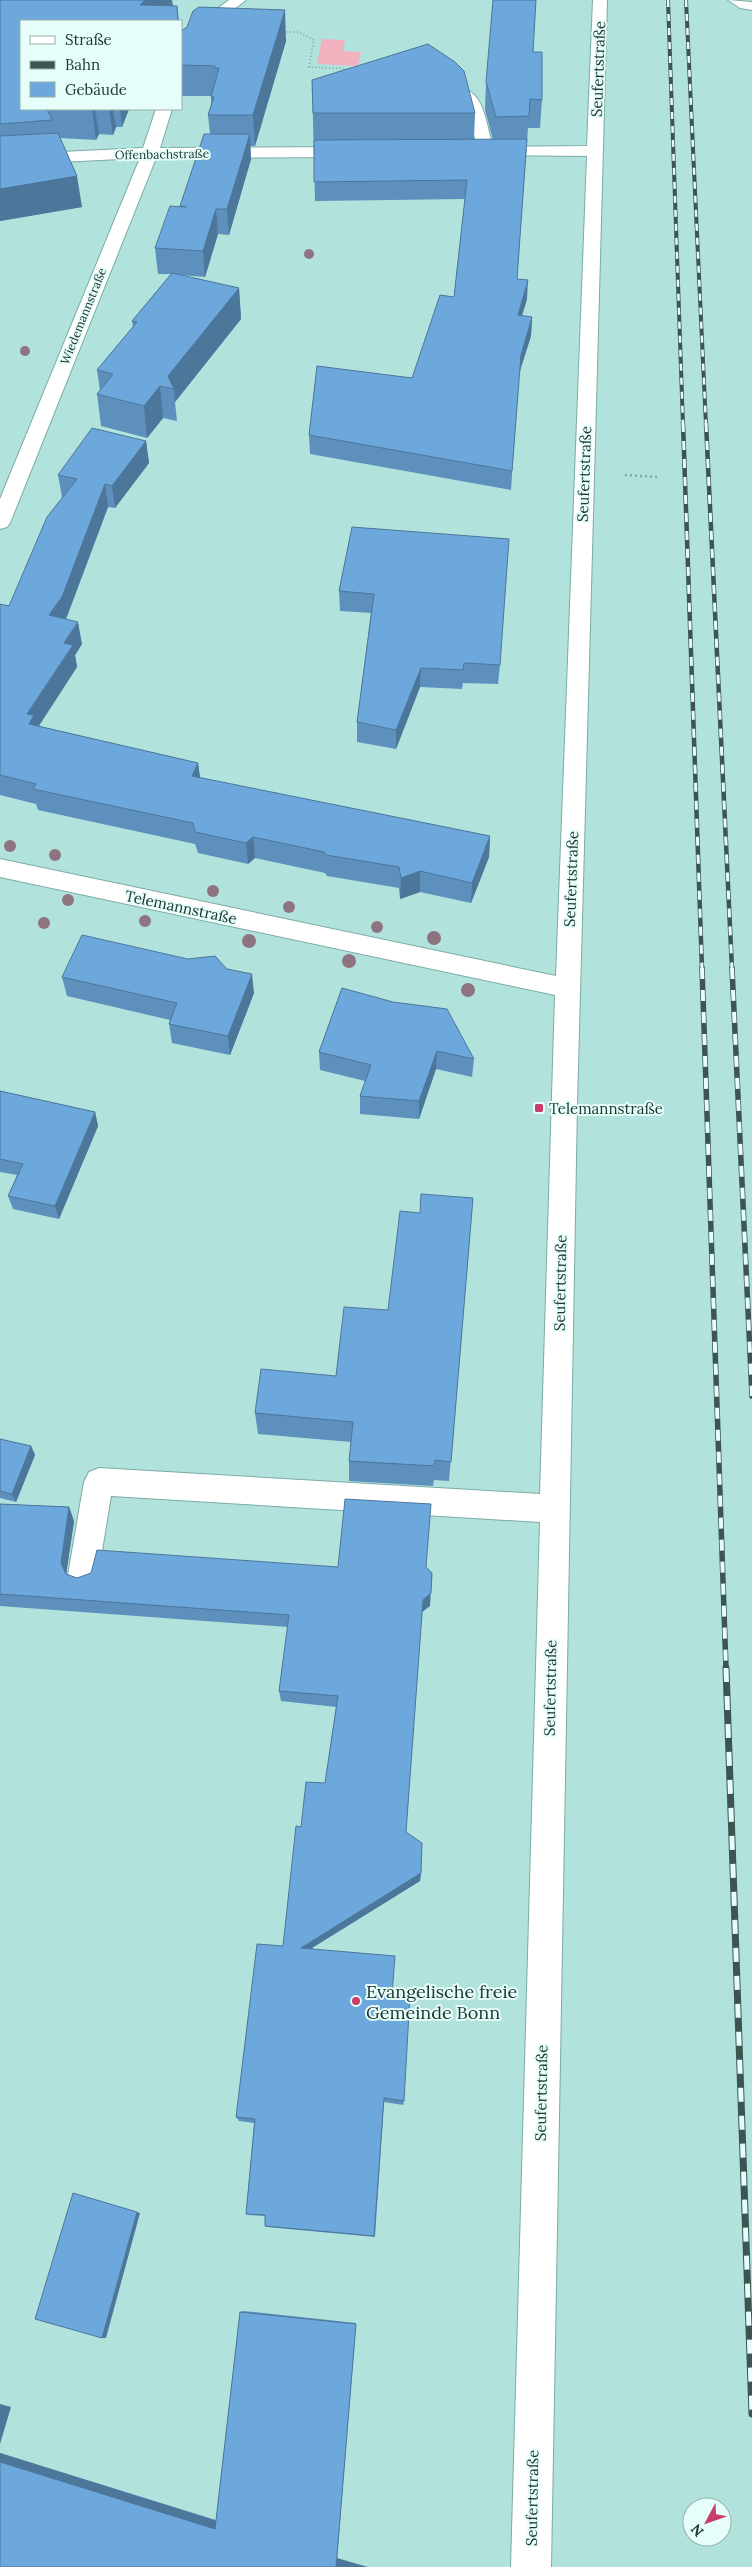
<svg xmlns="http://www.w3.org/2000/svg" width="752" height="2567" font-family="Lora,serif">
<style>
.green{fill:#f1b1be}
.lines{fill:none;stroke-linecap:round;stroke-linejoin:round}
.minor-casing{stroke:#7baba5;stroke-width:2}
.path-far1{stroke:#82aba5;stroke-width:2;stroke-dasharray:1 2.5;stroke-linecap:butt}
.path{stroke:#82aba5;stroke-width:2.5;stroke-dasharray:2 3;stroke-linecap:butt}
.minor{fill:#fff;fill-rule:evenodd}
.rail-far3-casing{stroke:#3c5551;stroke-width:4}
.rail-far2-casing{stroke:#3c5551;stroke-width:4.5}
.rail-far1-casing{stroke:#3c5551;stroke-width:5.5}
.rail-casing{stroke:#3c5551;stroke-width:7}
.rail-far3{stroke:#e6fefa;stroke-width:2.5;stroke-dasharray:7;stroke-linecap:butt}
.rail-far2{stroke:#e6fefa;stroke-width:3;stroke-dasharray:9;stroke-linecap:butt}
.rail-far1{stroke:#e6fefa;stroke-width:4;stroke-dasharray:11;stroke-linecap:butt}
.rail{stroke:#e6fefa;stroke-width:5;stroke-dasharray:14;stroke-linecap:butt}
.tree{fill:#8f7381}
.wall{fill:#5e90bd}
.shaded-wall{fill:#4c769a}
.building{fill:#6da8dc;stroke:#4c769a}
.poi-dot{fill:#ca3c69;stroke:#e6fefa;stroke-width:2}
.labels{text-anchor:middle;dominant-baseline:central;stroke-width:4;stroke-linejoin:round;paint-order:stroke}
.far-street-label{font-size:12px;fill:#223633;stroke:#e6fefa}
.street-label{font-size:15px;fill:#223633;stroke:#e6fefa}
.poi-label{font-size:15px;fill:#223633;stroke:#e6fefa;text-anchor:start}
.near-poi-label{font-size:18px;fill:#223633;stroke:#e6fefa;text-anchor:start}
</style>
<rect width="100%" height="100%" fill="#b1e3dc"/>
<path class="green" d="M322,39L345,40L343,51L361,52L358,66L317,64Z"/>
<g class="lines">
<g class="minor-casing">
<path id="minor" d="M229,0H246L194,40L189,56L181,61L182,35Z
M593,0H607L577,1104L551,2567H511L540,1522L111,1496L98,1575L94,1585L83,1589L72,1585L68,1575L84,1482L89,1472L99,1468L540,1494L555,995L0,877V859L556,976L587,156L480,155L464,102L456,94L464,89C485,94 487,129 493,147L587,146Z
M728,0L752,2V10L740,8Z
M156,109H172L160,148L351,147L359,152L351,157L156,158L10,523L7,527L0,529V499L140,158L0,165V155L143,148Z"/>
</g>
<path class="path-far1" d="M283,32H298L314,40L309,67L352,69"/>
<path class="path" d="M625,475L657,477"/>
<use href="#minor" class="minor"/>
<g class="rail-far3-casing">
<path id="rail-far3" d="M668,0L683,425
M686,0L706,425"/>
</g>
<g class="rail-far2-casing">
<path id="rail-far2" d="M683,423L702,969
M706,423L732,969"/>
</g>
<g class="rail-far1-casing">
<path id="rail-far1" d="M702,968L726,1669
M732,968L752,1396"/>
</g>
<g class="rail-casing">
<path id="rail" d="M726,1668L752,2414"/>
</g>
<use href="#rail-far3" class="rail-far3"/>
<use href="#rail-far2" class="rail-far2"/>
<use href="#rail-far1" class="rail-far1"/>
<use href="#rail" class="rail"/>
</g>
<g class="tree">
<circle cx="309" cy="254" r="5"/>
<circle cx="25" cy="351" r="5"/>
<circle cx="10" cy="846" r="6"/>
<circle cx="55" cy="855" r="6"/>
<circle cx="213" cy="891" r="6"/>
<circle cx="68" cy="900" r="6"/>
<circle cx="289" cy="907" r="6"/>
<circle cx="145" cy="921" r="6"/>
<circle cx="44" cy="923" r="6"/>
<circle cx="377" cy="927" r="6"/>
<circle cx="434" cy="938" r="7"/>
<circle cx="249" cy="941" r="7"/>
<circle cx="349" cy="961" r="7"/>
<circle cx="468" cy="990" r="7"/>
</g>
<path class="wall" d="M0,0L177,6L179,21H21V109H129L122,127H116L113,135L99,134L96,140L60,138L82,207L0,221Z
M181,31L286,41L255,146H250L251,159L229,235L218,234L205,277L179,275L239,288L241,319L175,402L177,421L163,418L147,438L101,426L97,394L100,391L97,370L133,327L132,321L171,274H158L155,248L180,206L210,134L208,115L211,105V96H181Z
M533,52L542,100L540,128H528L517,279L527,299L522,316L532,317L531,336L519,373L511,490L310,454L309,435L412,378L454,297L465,199L315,201L312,80L475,113L474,140H493L485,110L486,82Z
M146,441L149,463L115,508L108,507L66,619L82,644L75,655L77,667L38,726L198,763L200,778L490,836L489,857L471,903L420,892L400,899L399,888L327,876L325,873L255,858L248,864L198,853L195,844L38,810L36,804L0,795V604L9,606L62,497L58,475Z
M352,527L500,665L498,684L463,683L462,689L420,687L396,749L357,742V722L371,613L340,611L339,591Z
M227,969L254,993L230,1055L172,1043L169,1024L170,1020L67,996L62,977Z
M342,988L474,1059L472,1077L436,1069L419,1119L360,1114V1096L365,1081L320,1070L319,1052Z
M0,1091L95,1112L98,1126L59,1219L13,1209L8,1196L17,1175L0,1172Z
M473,1198L449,1481L434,1480L433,1486L349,1481V1461L351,1442L258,1434L255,1413L336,1376L388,1310L420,1213Z
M0,1439L31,1446L35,1455L16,1502L0,1498Z
M0,1504L69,1507L74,1521L66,1574L77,1578L338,1567H426L430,1606L422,1612L406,1832L421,1873L420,1881L312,1948L392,1994L404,2101L403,2105L384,2102L375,2237L267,2227L265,2226V2216L249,2215L246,2214L254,2123L239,2121L236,2117L283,1946L301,1827L325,1783L336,1707L281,1701L279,1691L288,1627L0,1606Z
M244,2311L356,2323L337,2558L0,2567V2453L216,2520L240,2312Z"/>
<path class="shaded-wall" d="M145,0H172L173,6L140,5Z
M285,10L286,41L255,146L253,115Z
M92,109H95L99,134L96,140Z
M109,109H113L116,127L113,135Z
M120,109H129L122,127Z
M250,134L251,159L229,235L227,209Z
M77,176L82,207L0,221V189Z
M216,209L218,234L205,277L203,251Z
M528,280L527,299L516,334L518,315Z
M239,288L241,319L175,402L174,389L168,376Z
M532,317L531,336L519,374L521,355Z
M160,386L163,418L147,438L144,406Z
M146,441L149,463L115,508L112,486Z
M105,484L108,507L66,619L49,615Z
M78,622L82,644L75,655L77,667L37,729L34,746L27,714L64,643Z
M421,668L420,687L396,749V730Z
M198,763L201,784L192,776Z
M490,836L489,857L471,903L472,883Z
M253,837L255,858L248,864L246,843Z
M420,871V892L400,899L401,878Z
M252,974L254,993L230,1055L228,1036Z
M437,1051L436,1069L419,1119V1101Z
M95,1112L98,1126L59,1219L55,1206Z
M31,1446L35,1455L16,1502L12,1494Z
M69,1507L74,1521L66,1576L61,1563Z
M432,1573L430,1606L422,1612L423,1600Z
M421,1873L420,1881L302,1954L301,1948Z
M137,2212L140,2213L106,2338H102Z
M356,2323L337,2558L368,2567H336Z
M0,2404L11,2407L0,2444Z
M0,2453L220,2522L215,2529L0,2462Z"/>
<path class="building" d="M0,0H145L140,5L177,6L178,21H21V109H47L52,120L0,124Z
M493,0H536L533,52H542V100L530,99L529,116L496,117L486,82Z
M199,7L285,10L253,115H208L214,97H211L219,68H214L215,66L181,65V31L187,27L193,11Z
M428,44L455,62L464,71L475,113H313L312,80Z
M58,133L77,176L0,189V136Z
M204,134H250L227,209H216L203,251L155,248L170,206L186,207L180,206Z
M527,139L517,279L528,280L518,315L532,317L521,355L512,471L309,435L317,366L412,378L440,295L454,297L467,180L314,182V140Z
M172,273L239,288L168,376L174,389L160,386L144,406L97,394L113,374L97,370L137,322L132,321Z
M92,428L146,441L112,486L105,484L62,597L49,615L78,622L64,643L73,645L27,714L34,715L29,724L198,763L192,776L490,836L472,883L420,871L401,878L399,867L326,855L324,852L253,837L246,843L195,832L193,823L33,789L36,784L0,775V604L9,606L47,517L77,479L58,475Z
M352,527L509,539L500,665L464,663L463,670L421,668L396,730L357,722L374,594L339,591Z
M82,935L188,959L215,956L227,969L252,974L228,1036L169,1024L177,1003L62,977Z
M342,988L393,1002L447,1009L474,1059L437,1051L419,1101L360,1096L371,1065L319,1052Z
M0,1091L95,1112L55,1206L8,1196L23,1164L0,1159Z
M421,1194L473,1198L451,1462L435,1460L434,1466L349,1461L353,1422L255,1413L261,1369L336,1376L344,1307L388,1310L400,1211L420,1213Z
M0,1439L31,1446L12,1494L0,1491Z
M345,1499L431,1504L426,1567L432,1573L431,1593L423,1600L406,1832L422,1843L421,1873L301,1948L395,1956L392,1994L410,1995L404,2101L384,2098L374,2236L265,2226V2215L246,2214L255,2119L236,2117L257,1944L283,1946L296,1826L301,1827L306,1782L325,1783L338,1696L279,1691L289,1615L0,1594V1504L69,1507L61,1563L66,1574L77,1578L91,1573L97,1550L338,1567Z
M73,2193L137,2212L102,2338L35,2319Z
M240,2312L356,2324L336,2567H337H0V2462L215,2529Z"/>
<g class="poi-dot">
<rect x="534" y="1103" width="10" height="10" rx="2.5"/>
<circle cx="356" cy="2001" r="5"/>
</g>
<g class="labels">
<g class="far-street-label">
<text transform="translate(162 154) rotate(-1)">Offenbachstraße</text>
<text transform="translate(83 316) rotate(-68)">Wiedemannstraße</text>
</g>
<g class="street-label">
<text transform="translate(598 69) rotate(-88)">Seufertstraße</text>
<text transform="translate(584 474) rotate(-88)">Seufertstraße</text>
<text transform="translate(571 879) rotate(-88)">Seufertstraße</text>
<text transform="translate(181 907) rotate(12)">Telemannstraße</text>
<text transform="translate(560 1283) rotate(-89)">Seufertstraße</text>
<text transform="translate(550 1688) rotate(-89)">Seufertstraße</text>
<text transform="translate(541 2093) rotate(-89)">Seufertstraße</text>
<text transform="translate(532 2498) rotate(-89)">Seufertstraße</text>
</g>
<g class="poi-label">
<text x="549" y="1108">Telemannstraße</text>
</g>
<g class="near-poi-label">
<text x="366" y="1991">Evangelische freie<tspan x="366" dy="21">Gemeinde Bonn</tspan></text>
</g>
</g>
<rect x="20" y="20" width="162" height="90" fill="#e6fefa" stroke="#98aeaa"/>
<rect x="30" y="36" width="25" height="8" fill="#ffffff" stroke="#98aeaa"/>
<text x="65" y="45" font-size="15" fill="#223633">Straße</text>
<rect x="30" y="61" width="25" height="8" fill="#3c5551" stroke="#98aeaa"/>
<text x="65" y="70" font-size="15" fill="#223633">Bahn</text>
<rect x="30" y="82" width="25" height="15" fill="#6da8dc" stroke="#98aeaa"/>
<text x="65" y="95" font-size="15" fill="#223633">Gebäude</text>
<g transform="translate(707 2522) rotate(229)"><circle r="24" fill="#e6fefa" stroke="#98aeaa"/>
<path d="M0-4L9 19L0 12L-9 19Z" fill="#ca3c69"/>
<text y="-8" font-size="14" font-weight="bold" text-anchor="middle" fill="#223633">N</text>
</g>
</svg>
